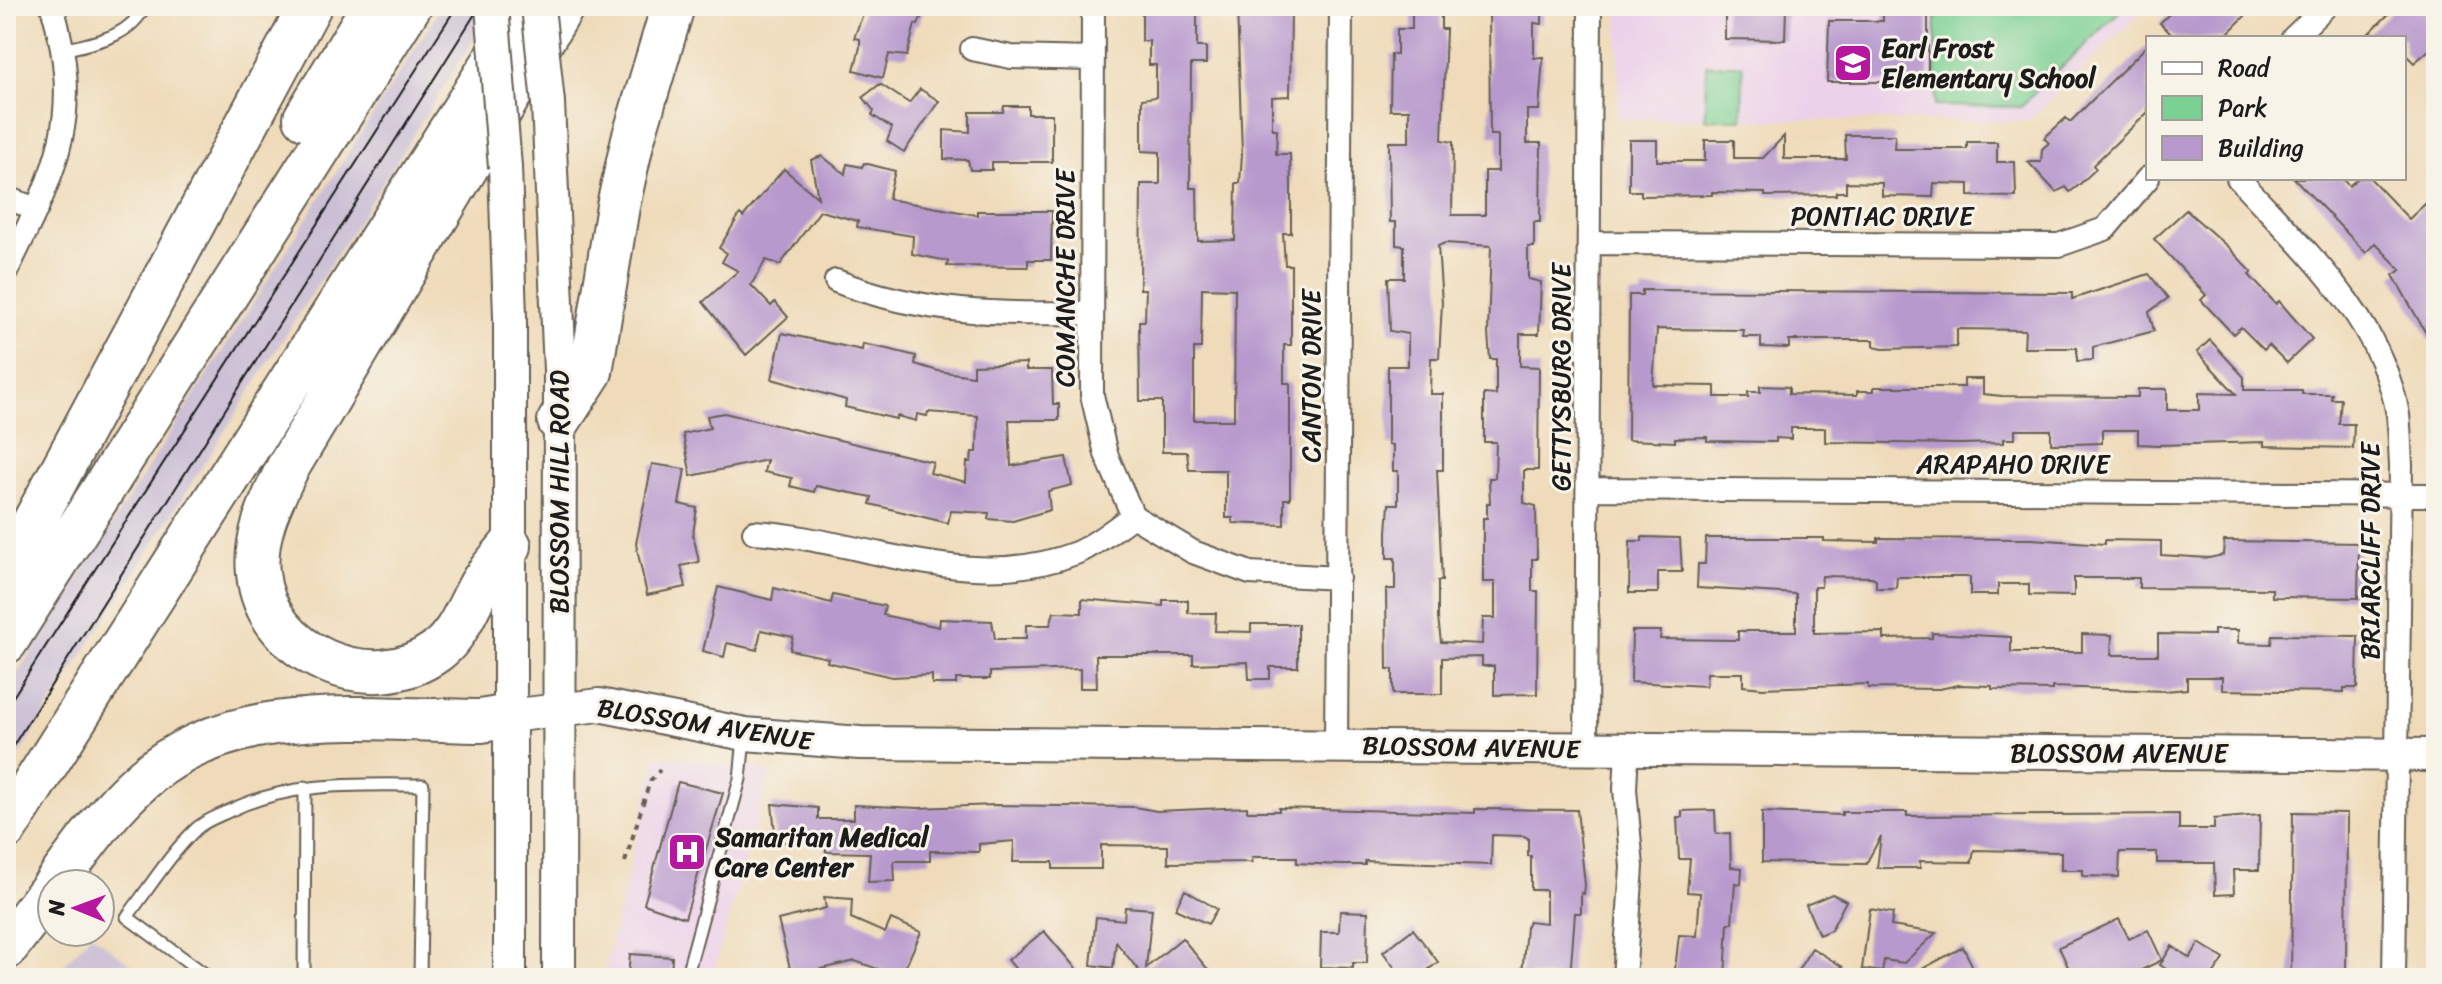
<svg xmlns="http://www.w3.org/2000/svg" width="2442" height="984" font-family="Sriracha,sans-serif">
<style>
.built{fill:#ecd1ea}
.industrial{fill:#cbbfd5}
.green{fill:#7bd093;stroke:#4c7658;stroke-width:2}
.building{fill:#b799cd;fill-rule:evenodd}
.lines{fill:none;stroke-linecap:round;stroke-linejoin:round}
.lane-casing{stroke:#665f53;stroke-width:15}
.street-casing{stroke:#665f53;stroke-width:26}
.secondary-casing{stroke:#665f53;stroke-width:36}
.highway-casing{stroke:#665f53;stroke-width:46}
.path{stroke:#665f53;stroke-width:4;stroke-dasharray:6 6;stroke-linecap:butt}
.lane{stroke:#fff;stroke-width:11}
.street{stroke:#fff;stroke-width:22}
.secondary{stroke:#fff;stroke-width:32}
.highway{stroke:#fff;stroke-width:42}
.tram{stroke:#1c1c1c;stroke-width:2}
.secondary-bridge-casing{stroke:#665f53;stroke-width:36;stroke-linecap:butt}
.secondary-bridge{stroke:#fff;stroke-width:32}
.labels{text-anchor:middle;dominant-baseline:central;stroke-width:6;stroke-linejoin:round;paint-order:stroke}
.poi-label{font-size:26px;font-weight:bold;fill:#1c1c1c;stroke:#f7f3e8;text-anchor:start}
.street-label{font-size:26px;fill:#1c1c1c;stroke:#f7f3e8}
</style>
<rect width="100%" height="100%" fill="#f7f3e8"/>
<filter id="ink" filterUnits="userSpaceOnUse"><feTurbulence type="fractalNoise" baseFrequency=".0125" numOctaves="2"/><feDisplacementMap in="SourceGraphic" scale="16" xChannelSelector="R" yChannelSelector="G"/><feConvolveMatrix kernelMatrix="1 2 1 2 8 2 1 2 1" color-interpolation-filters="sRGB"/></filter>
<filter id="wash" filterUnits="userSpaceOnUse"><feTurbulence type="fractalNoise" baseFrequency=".006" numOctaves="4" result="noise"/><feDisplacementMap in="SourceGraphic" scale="32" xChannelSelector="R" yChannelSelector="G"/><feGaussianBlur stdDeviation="1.8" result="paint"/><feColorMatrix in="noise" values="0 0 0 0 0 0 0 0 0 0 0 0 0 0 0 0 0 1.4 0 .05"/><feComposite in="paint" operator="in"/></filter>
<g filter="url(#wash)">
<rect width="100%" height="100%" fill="#efdbba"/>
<path class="built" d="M1618,6H2148L2028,121L1618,119Z
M657,755L769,771L768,780L712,978H603Z"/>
<path class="industrial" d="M442,6H495L6,775V691Z
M91,934L149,978H53Z"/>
<path class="green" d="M1936,6H2125L2020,107L1935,106Z
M1706,65H1743L1742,119H1705Z"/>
<g id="blocks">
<path class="building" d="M866,6H926L918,25L915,24L907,56L889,54L883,78L854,70L860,47V39L854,38Z
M1142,6H1197V47H1206V64H1191L1190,188H1197L1198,241L1235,240L1236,183H1240L1242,154L1237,6H1291L1290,96L1272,97V129H1277L1276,154H1290L1291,185V233H1283L1285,265H1291V345H1284V383H1290V499H1284V525L1233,523V518H1226V470H1189L1187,452H1162V401H1140L1139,321H1145L1146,289H1140L1141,184H1160V152L1142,151V99L1156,97V65H1149V41H1142ZM1202,288L1235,289L1234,420H1194V348H1201Z
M1412,6H1441V29H1446L1442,140L1453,142L1452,215H1485V171H1498V135H1490L1489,6H1542V24L1534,23V58L1543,57L1539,110H1527V143H1541L1540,222H1534V247H1528V279L1541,282L1539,334H1520V366L1539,367L1538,470H1524V503L1536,506L1537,559H1532V591H1538L1537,694L1494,695V666H1482V657L1442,658V694H1393V669H1387L1386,589H1395V558H1387V532L1389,504H1398V471H1393V445H1388V366H1408V334L1390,331L1389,304L1388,278H1404V246L1396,245V222H1390L1389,142H1409V110H1390L1391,54H1397V29H1412ZM1445,243L1491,246L1488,333L1490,359H1496V395L1484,394V442H1496L1495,478H1489L1490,503H1487V518H1483V582H1495V618H1483L1482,644L1441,642L1438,618V581H1442L1437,470H1443V394H1430L1431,358H1439L1442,303L1438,246Z
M1725,6H1786L1785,40L1725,39Z
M1883,6H1928V82H1827L1829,21H1883Z
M2177,6H2255L2223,38H2175L2160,23Z
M2397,6H2436V44L2414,63L2404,53V38H2364Z
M2148,45V112L2093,165L2096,169L2079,185L2070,192L2066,187L2056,192L2028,162H2041L2042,149L2049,143L2044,138L2066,118L2070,122Z
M880,84L909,103L920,89L939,101L904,152L887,141L892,128L872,115L874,111L863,97Z
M1004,106H1028V114H1052V162H992V170H970L968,160L944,159V130L970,132V112H1003Z
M1845,135H1895L1894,149H1967V142H1997V162H2015L2016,197L1969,196V184L1934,183L1933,197L1882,196V183L1846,182V192H1836V195L1765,196V193L1712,192V195L1641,196V191H1629V140H1657V161H1705V140H1734V158H1763L1784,136V159H1846Z
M822,156L845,174L847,164L862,167L864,163L895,171L888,199L977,215V211H1052L1051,260H1028V267L947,266L948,261L912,254L913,236L857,227L858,221L820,211L780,265L766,260L751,285L771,306L775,302L788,317L746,355L703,302L738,271L722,262L727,253L719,248L740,214L743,217L784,169L818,198L811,160Z
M2294,178H2341L2349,186L2358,178H2370L2409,219L2425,204L2436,217V351L2393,275L2401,270L2375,243L2366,253Z
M2186,210L2229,248L2252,272L2249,275L2276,304L2279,301L2312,339L2287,363L2269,345L2264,350L2241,327L2233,334L2201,300L2206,295L2154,239Z
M2149,274L2168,298L2149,312L2154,331L2093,347V360L2077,361V348H2024L2025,330L1957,329V347L1883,349L1874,347V340H1789V348L1761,347V337H1743L1744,330L1657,329L1653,385L1715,386V397H1748V392H1760V386L1789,387V394L1857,395V391H1874V387H1964V379H1983V394L2002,396L2138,397V389H2167V410H2199V393L2236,394L2197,352L2210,340L2244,377V390H2302V394H2332L2331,399H2341L2339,424H2354L2353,448L2264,446V442L2158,445L2138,444V430H2102V443L2074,444H2051V430H2015V439H2003V443L1959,444L1825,442V428H1791V439L1776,438V442L1707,441V437L1675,438V442L1628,440L1629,295H1642V290L2072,293V299Z
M782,333L862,350L863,344L892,350L916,356L915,364L938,371L973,376V365L1026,363V370H1052L1053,404H1059V420H1009L1011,466L1066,457L1072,485L1048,491L1050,510L1013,521L988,519L989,513L951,511L948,523L870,504L872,497L816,486L814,492L790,486L792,478L764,472L767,460L691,476L683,434L710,428L707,416L724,413L933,462L930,473L966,482L967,462H971L972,452H977L978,416L928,412L927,416L917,414L916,421L897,416L896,419L845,407L846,400L772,379Z
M652,464L685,469L679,504L697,508L693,534L699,562L681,566L686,587L647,595L636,544Z
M1642,537L1680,538L1682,572H1658V593H1629L1630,541H1642Z
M1706,538H1824V541L1878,542V538L2032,539L2105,544V540L2161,541V555L2209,558L2223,555L2224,541L2359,543L2358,598L2272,597V589L2139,588V578H2074V596L2029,595V584H1998V595H1970V577H1897L1896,588H1876V579L1872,577L1822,576L1821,587H1814V633L1884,632V639L1932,638V633L2011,637V652H2082V634L2112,635L2111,655H2158V634L2214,635V630H2238V643L2271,644L2272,635L2358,636L2357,688H2344V692L2222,690V677H2187V689L2165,691L2052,687V690L1992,689V686L1959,685L1939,689L1868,688V684L1763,688L1743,686V673H1707L1706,686L1631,682L1632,631H1661L1660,639L1738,640V631H1796V594L1697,588L1698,564H1705Z
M718,587L772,600L774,588L831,603L833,595L885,606L883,615L939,627L940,619L992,621L995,639H1026V625H1050L1054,612L1082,613V599L1163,606V600H1188V613H1216L1215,631L1251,632V624H1298V667H1270V679H1249L1248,662L1193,664V655H1096L1097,688H1080V669L990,672V679H956V684H932V675L892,677L827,662L828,658L790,650L793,637L761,630L757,650L727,643L724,657L703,651Z
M678,782L723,793L685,918L644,904Z
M772,804L818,808V819H854V805L918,808L995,805L1134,807L1157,811L1247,807V811H1279V808L1475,813V809L1577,810L1585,885L1584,894L1581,893V913H1575L1570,978L1522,975L1526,927L1529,921L1546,923V890H1531V856H1528V838L1524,836L1492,835L1491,865L1365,861V865H1340L1297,863V857H1252V862L1168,863V846L1101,845V869H1053V862H1013L1014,841L979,844V852L930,851V861H894L895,881L868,882L870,853L826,852V842H776Z
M1715,810L1716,834L1730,833L1731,867L1742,868L1741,884L1735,883L1732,923H1728L1725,978H1674L1679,935L1697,936L1700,893L1687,892L1690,859H1679L1677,817H1682V811Z
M1762,812L1842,815V812H1907V816L2179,814V829H2214V819L2260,815L2259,870H2233L2234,894L2215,895L2214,863H2157V852H2120L2119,877L2083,876V870H2061V852L1974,850L1972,862L1920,861V868H1877L1881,836L1866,864L1762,862Z
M2293,812L2347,813L2346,972H2337V978L2291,977Z
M1185,890L1217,909L1208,924L1175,909Z
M1832,894L1846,901L1831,930L1819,935L1806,905Z
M824,897L852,899L851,918L885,933L891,919L921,932L901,977L855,961L792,976L778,920L826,908Z
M1125,907L1152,909L1146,968L1182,938L1215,978H1133L1140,972L1116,942L1113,968L1091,965L1096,917L1124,920Z
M1870,909L1893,913L1891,926L1936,933L1904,963L1884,960L1882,972L1862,969Z
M1340,911L1368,912L1367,963H1353V968L1320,967L1321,932H1339Z
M2119,919L2129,939L2148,930L2162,960L2125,978H2073L2059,947Z
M1413,929L1438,962L1428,970L1435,978H1402L1383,952Z
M1044,931L1084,978H1023L1008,960Z
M2199,943L2224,959L2211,978H2180L2160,965L2172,946L2190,958Z
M1963,947L1976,973L1967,978H1905Z
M1812,948L1843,967L1836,978H1793Z
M630,954L672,957L671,978H628Z"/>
</g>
</g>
<g filter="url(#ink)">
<use href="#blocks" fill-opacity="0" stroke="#665f53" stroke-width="2"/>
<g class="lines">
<g class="lane-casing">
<path id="lane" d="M63,50C95,42 129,38 145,6
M210,978L127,917C149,888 170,854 196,829C204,821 219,816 229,811C291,781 355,785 423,785L420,978
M304,978L305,787
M686,978L740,779L744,738"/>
</g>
<g class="street-casing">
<path id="street" d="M1093,6L1092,395L1106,454L1133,516L1193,552L1250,573L1338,578
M2293,38L2326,6
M972,49L1011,57L1092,59
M2238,178C2302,248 2381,317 2398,415C2400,432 2400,449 2401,465L2394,978
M6,198L37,209
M1589,243L2059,245L2105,229L2148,178
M6,272C55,172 85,119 52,6
M836,281C924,315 999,314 1092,313
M1589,489L2436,495
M754,532C862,539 968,595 1076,553C1096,545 1115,528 1133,516
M1336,746L1341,6
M1586,748L1590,6
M1624,978L1632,867L1625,789L1627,750"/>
</g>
<g class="secondary-casing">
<path id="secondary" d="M548,103L560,370L559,978
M505,167L510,317V978
M510,716L599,705L745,734L860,743L2436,755"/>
</g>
<g class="highway-casing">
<path id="highway" d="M305,118L373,6
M559,421L591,372L618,206L633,139L673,6
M510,546C500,559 488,571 480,585C467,608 459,634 437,651C371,700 265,654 258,573C254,535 271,502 287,469L563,6
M6,574L310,6
M6,642L410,6
M6,828L529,6
M55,884C82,848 107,811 141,781C232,699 368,720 481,721L510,716
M6,948L52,888"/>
</g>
<path class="path" d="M1828,6L1834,10L1840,6
M625,862L650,781L660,770"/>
<use href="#lane" class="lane"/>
<use href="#street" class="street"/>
<use href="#secondary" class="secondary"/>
<use href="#highway" class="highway"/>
<path class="tram" d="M6,708L457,6
M6,757L480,6"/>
<g class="secondary-bridge-casing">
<path id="secondary-bridge" d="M492,6L505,167
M538,6L548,103"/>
</g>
<use href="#secondary-bridge" class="secondary-bridge"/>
</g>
</g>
<defs>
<g id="school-square" transform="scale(2)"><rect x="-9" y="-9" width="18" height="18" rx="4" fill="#b5179e" stroke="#f7f3e8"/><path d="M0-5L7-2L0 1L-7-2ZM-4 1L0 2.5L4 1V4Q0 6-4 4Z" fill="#fff"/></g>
<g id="hospital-square" transform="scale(2)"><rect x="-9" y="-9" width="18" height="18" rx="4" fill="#b5179e" stroke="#f7f3e8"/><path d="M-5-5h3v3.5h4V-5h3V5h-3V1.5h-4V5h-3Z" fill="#fff"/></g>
</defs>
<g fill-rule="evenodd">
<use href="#school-square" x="1853" y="63"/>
<use href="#hospital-square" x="687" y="852"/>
</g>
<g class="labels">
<g class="poi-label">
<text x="1881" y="48">Earl Frost<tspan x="1881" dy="30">Elementary School</tspan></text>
<text x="715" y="837">Samaritan Medical<tspan x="715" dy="30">Care Center</tspan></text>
</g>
<g class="street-label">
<text x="1882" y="216">PONTIAC DRIVE</text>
<text transform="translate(1065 278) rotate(-90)">COMANCHE DRIVE</text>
<text transform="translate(1311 376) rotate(-90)">CANTON DRIVE</text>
<text transform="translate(1561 377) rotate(-90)">GETTYSBURG DRIVE</text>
<text x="2013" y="464">ARAPAHO DRIVE</text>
<text transform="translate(559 492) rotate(-90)">BLOSSOM HILL ROAD</text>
<text transform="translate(2370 551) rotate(-90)">BRIARCLIFF DRIVE</text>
<text transform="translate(705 724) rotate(9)">BLOSSOM AVENUE</text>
<text transform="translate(1471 747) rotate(1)">BLOSSOM AVENUE</text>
<text x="2119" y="753">BLOSSOM AVENUE</text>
</g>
</g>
<rect width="2442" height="984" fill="none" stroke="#f7f3e8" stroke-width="32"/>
<rect x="2146" y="36" width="260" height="144" fill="#f7f3e8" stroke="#9f9d96" stroke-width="2"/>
<rect x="2162" y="62" width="40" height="12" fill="#ffffff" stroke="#9f9d96" stroke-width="2"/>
<text x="2218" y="76" font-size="24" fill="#1c1c1c">Road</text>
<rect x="2162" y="96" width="40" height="24" fill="#7bd093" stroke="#9f9d96" stroke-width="2"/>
<text x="2218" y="116" font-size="24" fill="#1c1c1c">Park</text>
<rect x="2162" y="136" width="40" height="24" fill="#b799cd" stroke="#9f9d96" stroke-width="2"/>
<text x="2218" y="156" font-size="24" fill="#1c1c1c">Building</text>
<g transform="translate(76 908) rotate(271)"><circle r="38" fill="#f7f3e8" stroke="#9f9d96" stroke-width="2"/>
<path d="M0-6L14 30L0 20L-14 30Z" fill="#b5179e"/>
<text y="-12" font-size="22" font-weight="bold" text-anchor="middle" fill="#1c1c1c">N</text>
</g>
</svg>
